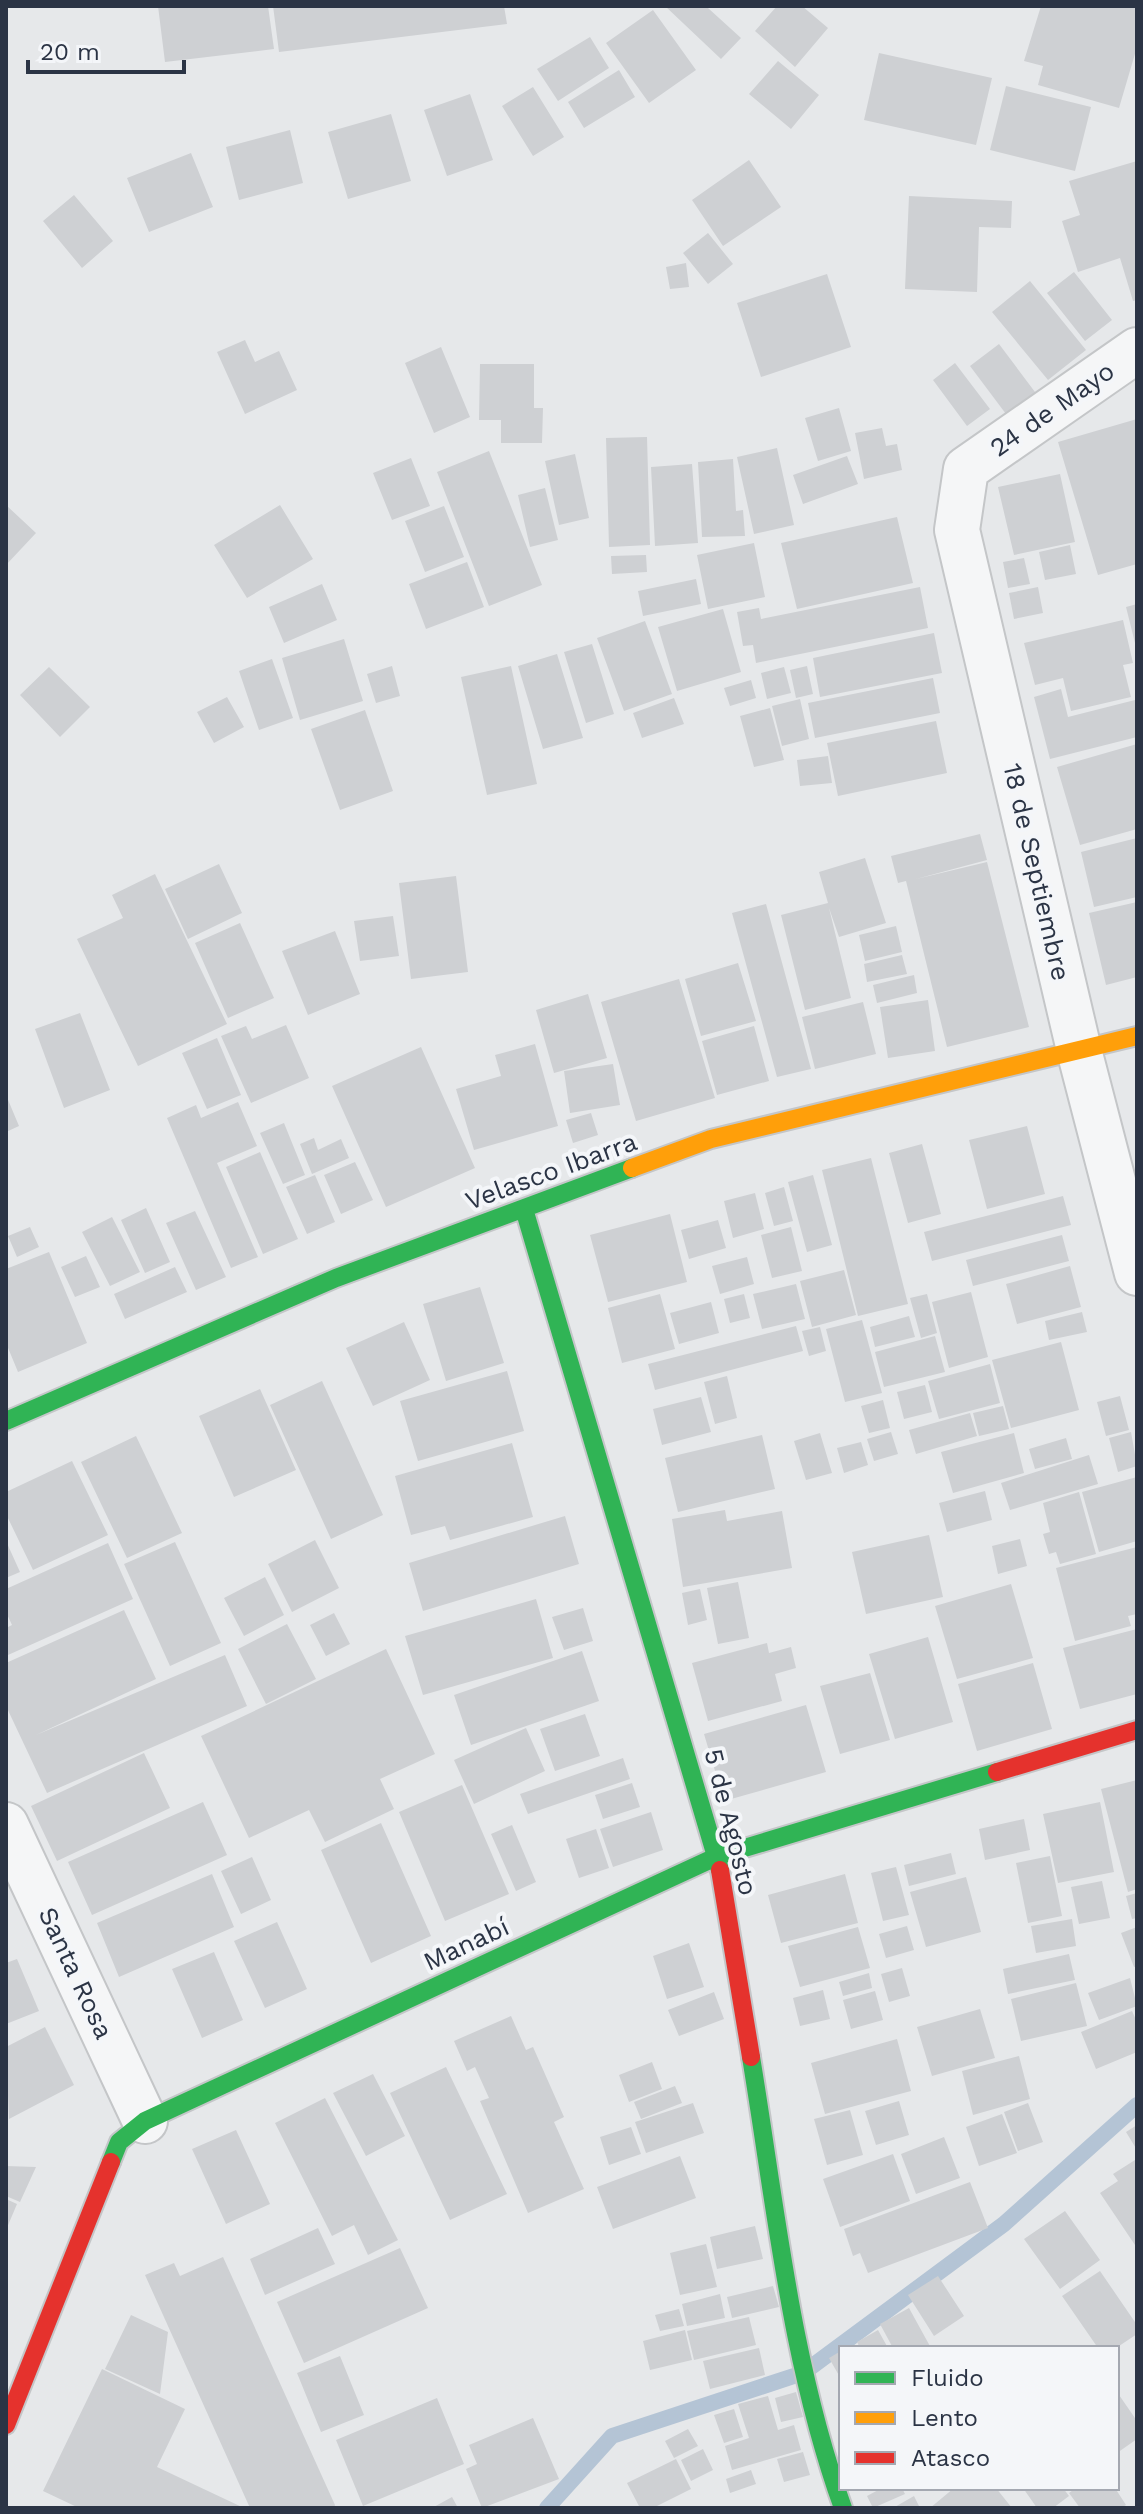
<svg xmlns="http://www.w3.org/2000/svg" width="1143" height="2514" font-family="'Work Sans',sans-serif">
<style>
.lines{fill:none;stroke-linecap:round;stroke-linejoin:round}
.stream{stroke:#b4c4d5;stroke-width:16}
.building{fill:#ced0d3}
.street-casing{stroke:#c4c6c8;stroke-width:48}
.fast-casing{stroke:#c4c6c8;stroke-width:22}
.slow-casing{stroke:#c4c6c8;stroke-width:22}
.jam-casing{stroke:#c4c6c8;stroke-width:22}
.street{stroke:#f5f6f7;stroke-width:44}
.fast{stroke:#30b455;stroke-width:18}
.slow{stroke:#ff9f0a;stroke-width:18}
.jam{stroke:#e5322d;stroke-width:18}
.labels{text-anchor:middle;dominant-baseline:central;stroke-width:8;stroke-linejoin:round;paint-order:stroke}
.street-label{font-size:26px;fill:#2b3445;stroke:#f4f6f9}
</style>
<rect width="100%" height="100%" fill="#e6e8ea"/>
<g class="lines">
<path class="stream" d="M547,2508L612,2436L803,2373L1004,2224L1137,2105"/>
</g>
<path class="building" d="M158,6H268L274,49L165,62Z
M273,6H504L507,24L279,52Z
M665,6H710L708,8L741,38L721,59Z
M777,6H802L828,28L795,67L755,31Z
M1041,6H1137V47L1119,108L1038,85L1043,66L1024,61Z
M653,10L696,70L649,103L606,43Z
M590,37L609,68L558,101L537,69Z
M879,53L992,78L976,145L864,120Z
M778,61L819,95L791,129L749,94Z
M619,70L635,97L584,128L568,102Z
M1006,86L1091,107L1075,171L990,150Z
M533,87L564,137L533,156L502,106Z
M470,94L493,160L447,176L424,110Z
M391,114L411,181L348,199L328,132Z
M290,130L303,183L239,200L226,147Z
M191,153L213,207L149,232L127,178Z
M749,160L781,207L723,246L692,200Z
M1137,161V300L1133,301L1120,258L1078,272L1062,221L1080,215L1069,181Z
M74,195L113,241L82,268L43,221Z
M909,196L1012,201L1011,228L979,227L977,292L905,289Z
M708,233L733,264L708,284L683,253Z
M686,263L689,287L670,289L666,267Z
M1074,272L1112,320L1085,341L1047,293Z
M827,274L851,347L761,377L737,303Z
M1030,281L1086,350L1048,380L992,312Z
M245,340L255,362L279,351L297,390L245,414L217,352Z
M999,344L1038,396L1009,418L970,366Z
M441,347L470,417L434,433L405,363Z
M955,363L990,409L967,426L933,380Z
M480,364H534V408H543L542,443H501V420H479Z
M839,408L851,451L818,461L805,418Z
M1137,419V564L1098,575L1058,442Z
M882,428L886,446L897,444L902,470L864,479L855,433Z
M647,437L650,545L609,547L606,438Z
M777,448L794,525L754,534L737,457Z
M489,451L542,585L489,606L437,472Z
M575,454L589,518L559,525L545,461Z
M847,456L858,484L803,504L793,475Z
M411,458L430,506L392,520L373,473Z
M733,459L736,511L743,510L745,536L702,537L698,462Z
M692,464L698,543L655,546L651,467Z
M1060,474L1075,542L1014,555L998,487Z
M545,488L558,540L530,547L518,495Z
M6,505L36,533L6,565Z
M280,505L313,559L247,598L214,545Z
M444,506L464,557L425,572L405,521Z
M897,517L913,583L797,609L781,543Z
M754,543L765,597L708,609L697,555Z
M1070,545L1076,574L1045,580L1039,552Z
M646,555L647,572L612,574L611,556Z
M1024,558L1030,584L1008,588L1003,562Z
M467,562L484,607L426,629L409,584Z
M696,579L701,604L643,616L638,591Z
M322,584L337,620L284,643L269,607Z
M920,587L928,628L756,663L753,645L743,646L737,612L759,608L761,619Z
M1038,587L1043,613L1014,619L1009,593Z
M1137,604V647H1136L1126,607Z
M723,609L741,672L677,691L658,627Z
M1123,620L1133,663L1123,665L1131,697L1071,711L1063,678L1035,685L1024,643Z
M645,621L672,694L624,711L597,638Z
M934,633L942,673L820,697L813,658Z
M344,639L363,701L300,720L282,658Z
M592,644L614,714L586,723L564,652Z
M557,654L583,738L543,749L518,666Z
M272,659L293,718L259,730L239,671Z
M392,666L400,696L376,703L367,674Z
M511,666L537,784L487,795L461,677Z
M807,666L813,694L796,698L790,670Z
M49,667L90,707L60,737L20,695Z
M784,667L791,693L767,699L761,673Z
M933,678L940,713L815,738L808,703Z
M751,680L756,698L730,706L724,688Z
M1061,689L1068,717L1135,700L1137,737L1050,759L1034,697Z
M227,697L244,727L214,743L197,712Z
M674,698L684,724L642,738L633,713Z
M800,699L809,739L782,746L772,706Z
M770,708L784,760L754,767L740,716Z
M365,710L393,791L340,810L311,729Z
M936,721L947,773L838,796L827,743Z
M1137,744V829L1080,845L1057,767Z
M828,756L832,783L800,786L797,760Z
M980,834L987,860L916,879L987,862L1029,1027L947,1047L906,881L898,883L891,856Z
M1137,838V897L1094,907L1081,852Z
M865,858L886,923L839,937L829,908L851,998L805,1010L781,915L828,903L819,872Z
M219,864L242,913L188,939L165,889Z
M155,874L227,1024L138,1066L77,939L123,918L112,895Z
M456,876L468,972L411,979L399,883Z
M1137,902V977L1106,985L1089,913Z
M766,904L811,1069L777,1077L732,913Z
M393,916L399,956L360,961L354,921Z
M240,923L274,998L228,1018L195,943Z
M896,926L902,952L865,961L859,935Z
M335,931L360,994L308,1015L282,951Z
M902,955L907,974L867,982L864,964Z
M738,963L756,1021L701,1036L685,979Z
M914,975L917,993L877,1003L873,985Z
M679,979L715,1098L636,1121L601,1002Z
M588,994L607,1058L554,1073L536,1010Z
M928,1000L935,1051L888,1058L880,1007Z
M863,1002L876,1054L815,1069L802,1017Z
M80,1013L110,1090L64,1108L35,1029Z
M286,1025L309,1078L251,1103L221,1036L246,1026L252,1039Z
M754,1026L769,1081L717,1095L702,1041Z
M217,1038L241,1095L207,1109L182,1053Z
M535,1044L558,1126L474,1150L456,1089L501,1076L495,1055Z
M421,1047L475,1168L386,1207L332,1086Z
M613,1064L620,1105L570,1113L564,1071Z
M6,1095L19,1126L6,1132Z
M238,1102L257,1146L217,1163L258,1257L231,1268L167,1118L196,1105L201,1118Z
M591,1113L598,1135L573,1143L566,1120Z
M284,1123L305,1175L283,1184L260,1133Z
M1027,1126L1045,1194L987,1209L969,1140Z
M314,1138L318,1150L341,1139L349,1158L312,1174L300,1144Z
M922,1144L941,1214L908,1223L889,1153Z
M260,1152L298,1239L263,1254L226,1167Z
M871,1158L908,1304L858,1316L822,1170Z
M355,1162L373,1200L341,1214L324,1175Z
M315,1175L335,1222L307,1234L286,1187Z
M813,1175L832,1245L807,1252L788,1182Z
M784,1187L793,1221L774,1226L765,1193Z
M755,1193L764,1229L733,1238L724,1201Z
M1063,1196L1071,1225L932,1261L924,1232Z
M146,1208L170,1262L145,1273L121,1220Z
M195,1211L226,1277L196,1290L166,1223Z
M670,1214L687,1282L608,1302L590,1235Z
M112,1217L140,1272L110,1286L82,1232Z
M718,1220L726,1248L689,1259L681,1230Z
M30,1227L39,1247L17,1257L8,1236Z
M791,1227L802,1271L772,1278L761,1235Z
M1062,1235L1069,1261L973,1286L966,1260Z
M49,1252L87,1343L18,1372L6,1343V1269Z
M86,1256L100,1287L75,1297L61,1267Z
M747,1257L754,1284L720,1294L712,1266Z
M1070,1266L1081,1307L1017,1324L1006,1284Z
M175,1267L187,1292L125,1319L114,1294Z
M844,1270L856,1315L812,1327L800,1281Z
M796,1284L805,1319L762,1329L753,1294Z
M480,1287L504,1363L446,1381L423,1304Z
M971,1292L988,1357L949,1368L932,1302Z
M660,1294L675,1349L622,1363L608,1308Z
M744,1294L750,1318L730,1323L724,1299Z
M927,1294L937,1333L921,1338L910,1298Z
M711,1302L719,1333L679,1344L670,1313Z
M1082,1312L1087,1332L1049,1340L1045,1321Z
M909,1316L915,1337L875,1347L870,1327Z
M862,1320L882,1393L845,1402L826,1329Z
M404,1322L430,1380L373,1406L346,1348Z
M796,1326L803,1351L655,1390L648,1364Z
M820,1327L826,1351L809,1356L802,1331Z
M935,1336L945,1372L884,1387L875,1352Z
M1061,1342L1079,1410L1011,1428L992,1360Z
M990,1364L1000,1403L939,1419L928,1381Z
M507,1371L524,1431L418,1461L400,1401Z
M727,1376L737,1418L715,1424L704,1382Z
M322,1381L383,1515L331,1539L270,1405Z
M925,1385L932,1412L904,1419L897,1392Z
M260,1389L296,1470L234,1497L199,1416Z
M1120,1396L1129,1430L1106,1436L1097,1402Z
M701,1397L711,1432L662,1445L653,1409Z
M883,1400L890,1428L869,1433L861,1406Z
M1003,1406L1009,1429L979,1436L973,1413Z
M970,1413L977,1436L916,1454L909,1430Z
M891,1432L898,1454L874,1461L867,1439Z
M1131,1432L1137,1466L1118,1472L1109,1438Z
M820,1433L832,1473L806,1480L794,1441Z
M1014,1433L1024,1473L953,1493L941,1452Z
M762,1435L775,1489L678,1512L665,1458Z
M136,1436L182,1533L127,1558L81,1462Z
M1066,1438L1072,1459L1035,1469L1029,1449Z
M861,1442L868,1465L844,1473L837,1448Z
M512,1443L533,1517L450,1540L445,1526L411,1535L395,1476Z
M1089,1455L1098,1484L1010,1510L1001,1483Z
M72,1461L108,1535L33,1570L6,1514V1492Z
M1137,1477V1541L1099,1552L1082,1492Z
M985,1491L992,1520L947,1532L939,1503Z
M1079,1492L1096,1554L1060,1564L1056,1552L1049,1554L1043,1534L1050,1532L1043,1503Z
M725,1510L727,1521L782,1511L792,1568L683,1587L672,1519Z
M565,1516L579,1564L423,1611L409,1563Z
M929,1535L943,1597L866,1614L852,1552Z
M1020,1539L1027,1566L998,1574L992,1546Z
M315,1540L339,1588L292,1612L268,1564Z
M6,1541L20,1572L6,1578Z
M175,1542L221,1643L170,1666L124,1564Z
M108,1543L133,1599L8,1655L6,1628L12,1625L6,1612V1589Z
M1137,1547V1614L1128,1616L1131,1626L1075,1641L1056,1568Z
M265,1577L284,1615L244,1636L224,1598Z
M738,1582L749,1638L718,1644L707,1588Z
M1011,1584L1033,1658L957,1679L935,1606Z
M700,1589L707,1620L688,1625L682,1593Z
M536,1599L553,1658L423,1695L405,1636Z
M583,1608L593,1641L564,1650L552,1617Z
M124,1610L156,1679L36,1735L225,1655L247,1706L47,1793L6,1706V1663Z
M334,1613L350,1644L326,1656L310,1625Z
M287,1624L316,1679L266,1704L238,1649Z
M1137,1629V1694L1080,1709L1063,1648Z
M928,1637L953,1722L895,1739L869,1654Z
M767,1643L769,1653L791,1647L796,1668L775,1674L782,1701L708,1721L692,1663Z
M386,1649L435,1754L380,1779L394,1809L325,1842L309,1810L249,1838L201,1736Z
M582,1651L599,1701L471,1745L454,1695Z
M1033,1663L1052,1729L977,1751L958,1684Z
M870,1673L890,1740L840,1754L820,1686Z
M806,1705L826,1772L724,1801L704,1734Z
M585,1714L600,1756L555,1771L540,1729Z
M526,1728L545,1771L474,1804L454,1760Z
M144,1753L170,1808L57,1861L31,1806Z
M623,1758L630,1779L528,1814L520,1794Z
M1137,1780V1889L1128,1892L1101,1789Z
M632,1783L640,1807L603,1819L595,1795Z
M462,1785L509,1894L445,1921L399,1812Z
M203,1802L227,1855L92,1915L68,1862Z
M1100,1802L1114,1872L1058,1883L1043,1814Z
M651,1812L663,1850L613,1867L600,1829Z
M1024,1819L1030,1850L985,1860L979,1829Z
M381,1823L431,1936L371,1963L321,1850Z
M512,1825L536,1882L516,1891L491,1834Z
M596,1829L609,1868L579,1878L566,1839Z
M951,1853L956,1874L909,1886L904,1865Z
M1050,1856L1062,1916L1028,1923L1016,1863Z
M252,1857L271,1900L241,1914L221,1871Z
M896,1867L909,1915L883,1921L871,1873Z
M212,1874L234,1927L119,1977L97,1923Z
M845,1874L858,1923L781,1943L768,1895Z
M966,1877L981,1932L926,1947L910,1892Z
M1102,1881L1110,1918L1079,1924L1071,1887Z
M1137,1893V1918L1132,1919L1126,1896Z
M1072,1919L1076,1946L1036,1953L1031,1926Z
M277,1922L307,1989L265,2008L234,1941Z
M907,1926L914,1950L886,1958L879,1934Z
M858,1927L870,1968L800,1987L788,1946Z
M1137,1927V1966L1134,1967L1121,1933Z
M689,1943L704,1987L667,1999L653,1956Z
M214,1952L243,2020L202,2038L172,1969Z
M1069,1954L1075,1980L1008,1994L1003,1969Z
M17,1959L39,2011L6,2024V1963Z
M902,1968L910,1996L889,2002L881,1974Z
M869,1973L872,1988L843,1996L839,1982Z
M1130,1978L1137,2006L1099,2020L1088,1993Z
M1076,1983L1087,2026L1021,2041L1011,1999Z
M823,1990L830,2019L800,2026L793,1998Z
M875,1991L883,2020L851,2029L843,2000Z
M714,1992L724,2019L679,2036L668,2010Z
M980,2009L995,2058L932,2076L917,2027Z
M1132,2011L1137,2022V2052L1096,2069L1081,2032Z
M511,2016L526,2050L533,2047L564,2117L554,2122L584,2189L528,2213L480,2101L489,2098L475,2067L467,2071L454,2041Z
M45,2027L74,2085L9,2119L6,2047Z
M897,2039L911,2091L825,2114L811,2063Z
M1019,2056L1030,2099L973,2115L962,2071Z
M652,2062L662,2089L629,2102L619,2075Z
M446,2067L507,2194L450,2220L390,2093Z
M373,2074L405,2136L366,2156L333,2093Z
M675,2086L682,2103L641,2119L634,2102Z
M325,2098L398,2240L368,2255L354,2225L332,2236L275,2123Z
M899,2101L909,2135L876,2145L865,2111Z
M693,2103L704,2133L646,2153L635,2122Z
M1028,2103L1043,2142L1018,2151L1004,2112Z
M850,2110L863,2155L827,2165L814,2119Z
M1002,2114L1017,2153L979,2166L966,2127Z
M1137,2125V2150L1126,2132Z
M631,2127L641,2154L609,2165L600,2137Z
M236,2130L270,2204L226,2224L192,2149Z
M944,2137L960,2178L916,2194L901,2154Z
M893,2154L910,2201L840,2227L823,2179Z
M680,2156L696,2198L613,2229L597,2187Z
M1135,2160L1137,2162V2248L1100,2193L1118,2181L1113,2174Z
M6,2166L36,2167L20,2202L6,2196Z
M970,2182L988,2228L868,2273L860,2253L853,2256L844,2229Z
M6,2199L17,2204L6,2230Z
M1065,2211L1100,2260L1060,2289L1024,2239Z
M755,2226L763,2259L717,2269L710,2237Z
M318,2228L335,2264L265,2295L250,2259Z
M706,2244L717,2287L680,2295L670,2253Z
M400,2248L428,2308L304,2363L277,2302Z
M223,2257L335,2505L334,2508H250L145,2275L174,2263L180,2276Z
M1100,2271L1137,2325V2334L1116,2348H1098L1062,2296Z
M938,2276L964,2316L934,2336L908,2295Z
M773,2286L779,2307L732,2318L727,2297Z
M720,2294L725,2318L687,2326L682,2304Z
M909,2308L931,2348H893L880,2324Z
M679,2309L684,2326L660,2331L655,2315Z
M131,2315L168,2332L160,2394L105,2369Z
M749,2317L756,2345L694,2360L687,2331Z
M685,2330L692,2360L650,2370L643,2341Z
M878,2330L888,2348H860L857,2342Z
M759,2348L765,2375L710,2389L703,2361Z
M841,2351V2379L829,2358Z
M340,2356L364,2415L321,2432L297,2373Z
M102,2369L185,2409L157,2467L244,2508H79L43,2491Z
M796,2392L803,2417L781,2422L775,2398Z
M1117,2392L1137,2421V2439L1117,2453Z
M768,2396L778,2430L794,2425L801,2450L732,2470L725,2446L749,2438L738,2404Z
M437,2398L464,2464L363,2506L336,2440Z
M734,2409L743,2437L724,2443L714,2415Z
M533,2418L559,2479L482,2508L466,2469L477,2464L469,2445Z
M688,2429L698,2446L674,2458L665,2441Z
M703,2449L713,2470L691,2481L681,2460Z
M803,2452L810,2475L784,2482L777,2459Z
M676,2459L691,2489L653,2508H640L627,2483Z
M751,2470L756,2484L730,2493L726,2479Z
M882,2488H902L905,2494L873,2508L867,2496Z
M954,2488H996L1012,2508H930Z
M1023,2488H1063L1069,2496L1053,2508H1037Z
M1076,2488H1115L1126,2505L1121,2508H1080L1069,2493Z
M914,2496L920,2508H893Z
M452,2497L458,2508H432Z"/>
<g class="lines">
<g class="street-casing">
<path id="street" d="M1137,350L966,469L957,530L1079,1050L1137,1273
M6,1825L145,2121"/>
</g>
<g class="fast-casing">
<path id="fast" d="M524,1209L720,1870
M6,1421L336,1278L632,1168
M751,2057C776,2208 791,2364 843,2508
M111,2162L119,2142L145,2121L718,1856L997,1772"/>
</g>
<g class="slow-casing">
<path id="slow" d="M632,1168L711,1139L1137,1036"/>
</g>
<g class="jam-casing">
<path id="jam" d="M997,1772L1137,1730
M720,1870L751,2057
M6,2425L111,2162"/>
</g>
<use href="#street" class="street"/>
<use href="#fast" class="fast"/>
<use href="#slow" class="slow"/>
<use href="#jam" class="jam"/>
</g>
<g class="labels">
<g class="street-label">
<text transform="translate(1052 409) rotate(-35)">24 de Mayo</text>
<text transform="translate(1037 872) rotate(77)">18 de Septiembre</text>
<text transform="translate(551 1171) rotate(-20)">Velasco Ibarra</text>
<text transform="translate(731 1822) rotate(76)">5 de Agosto</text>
<text transform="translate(466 1944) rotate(-25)">Manabí</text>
<text transform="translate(76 1973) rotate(65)">Santa Rosa</text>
</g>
</g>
<rect width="1143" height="2514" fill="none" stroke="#2b3445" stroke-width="16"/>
<rect x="839" y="2346" width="280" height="144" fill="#f4f6f9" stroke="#a4a8b1" stroke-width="2"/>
<rect x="855" y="2372" width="40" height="12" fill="#30b455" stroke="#a4a8b1" stroke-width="2"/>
<text x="911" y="2386" font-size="24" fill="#2b3445">Fluido</text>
<rect x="855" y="2412" width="40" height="12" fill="#ff9f0a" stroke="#a4a8b1" stroke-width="2"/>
<text x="911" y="2426" font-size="24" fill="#2b3445">Lento</text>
<rect x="855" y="2452" width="40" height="12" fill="#e5322d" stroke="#a4a8b1" stroke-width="2"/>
<text x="911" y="2466" font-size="24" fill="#2b3445">Atasco</text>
<path d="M28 60v12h156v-12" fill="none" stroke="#2b3445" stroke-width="4"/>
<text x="40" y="60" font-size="24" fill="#2b3445" stroke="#f4f6f9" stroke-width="6" paint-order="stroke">20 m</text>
</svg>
